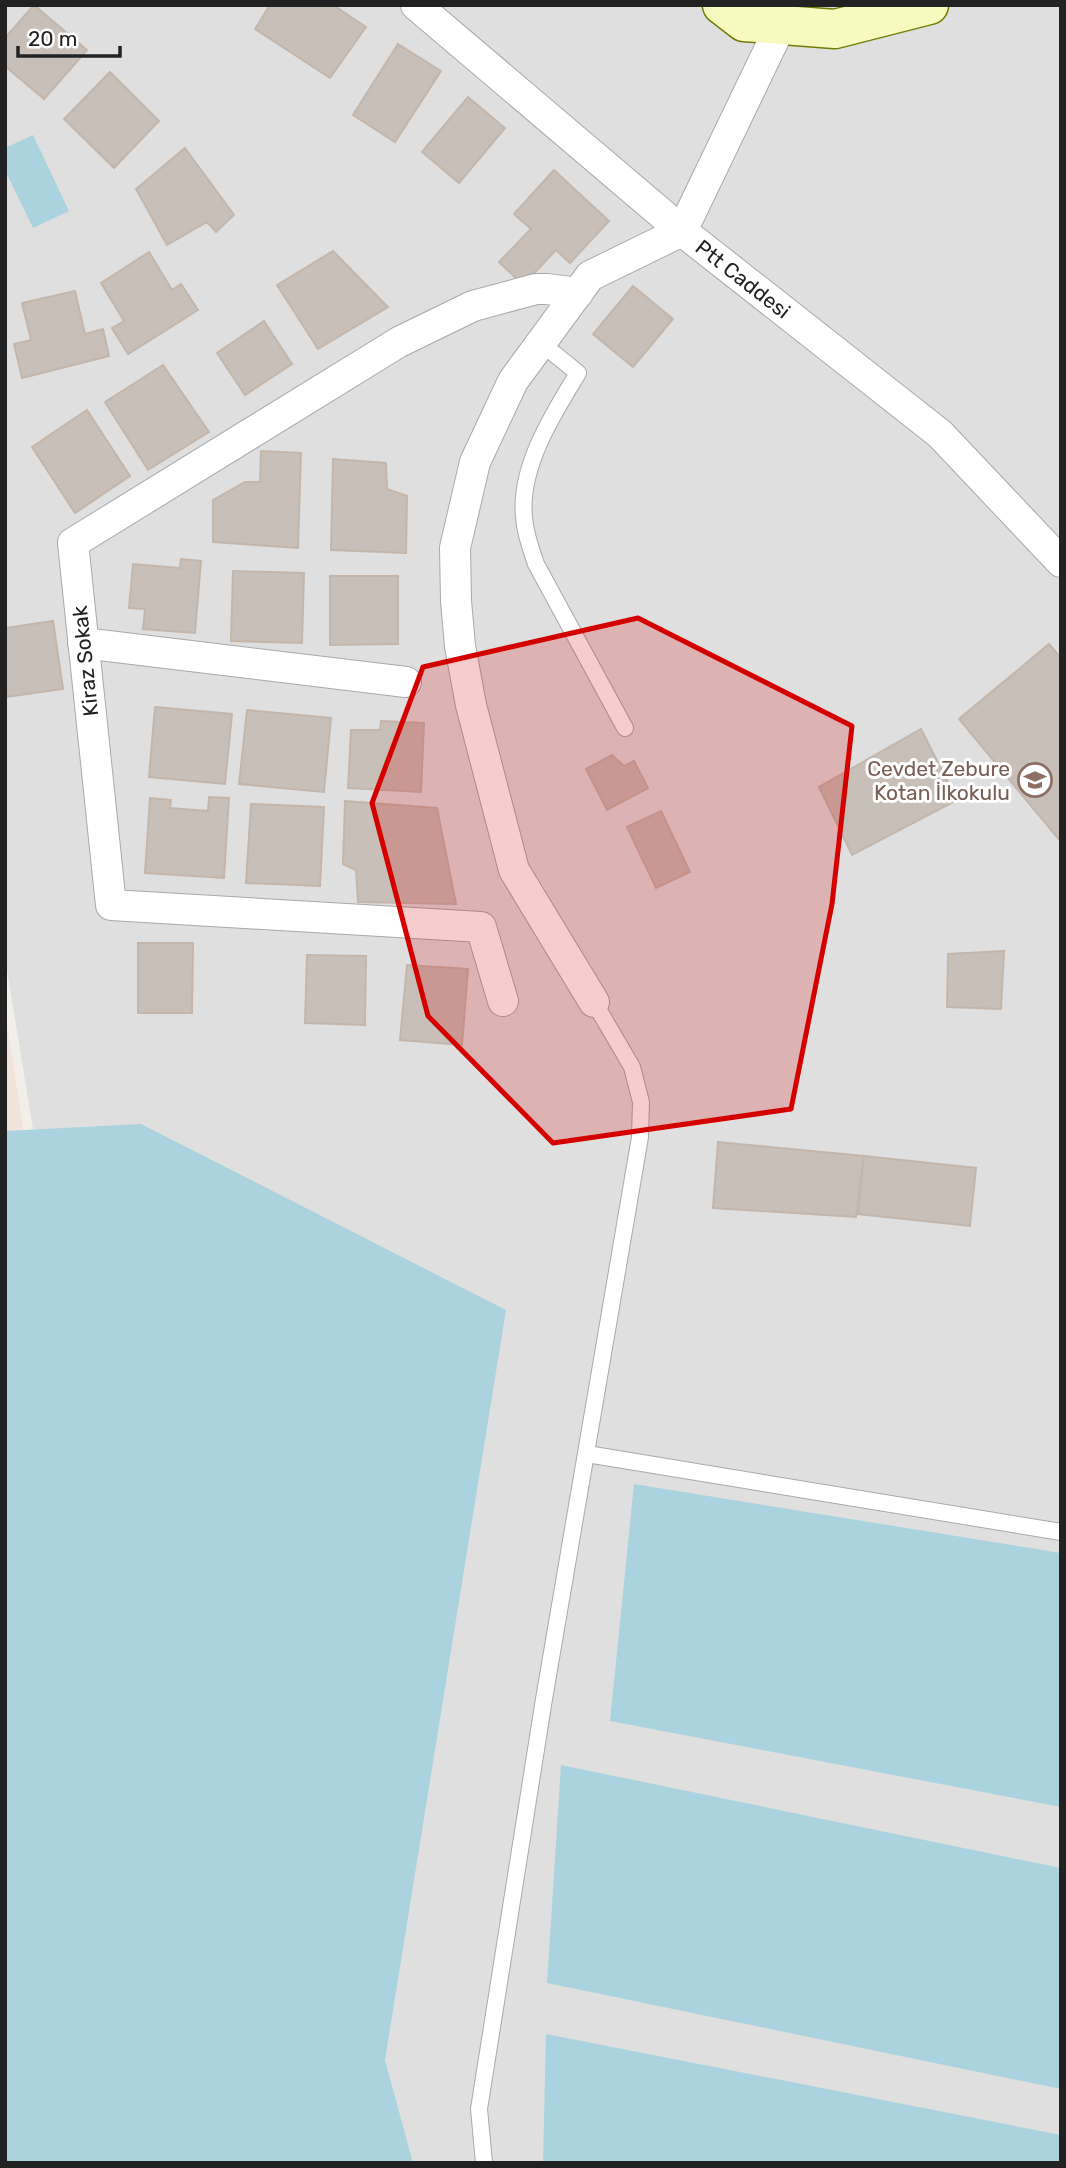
<svg xmlns="http://www.w3.org/2000/svg" width="1066" height="2168" font-family="Rubik,sans-serif">
<style>
.residential{fill:#e0dfdf}
.military{fill:#f3e3dd}
.water{fill:#aad3df}
.building{fill:#c7bfb8;stroke:#c4b6ab;stroke-width:2}
.lines{fill:none;stroke-linecap:round;stroke-linejoin:round}
.lane-casing{stroke:#a9a9a9;stroke-width:18}
.street-casing{stroke:#a9a9a9;stroke-width:32}
.secondary-casing{stroke:#707d05;stroke-width:41}
.lane{stroke:#fff;stroke-width:16}
.street{stroke:#fff;stroke-width:30}
.secondary{stroke:#f7fabf;stroke-width:38}
.marked{fill:#d40000;fill-opacity:0.2;stroke:#d40000;stroke-width:5;stroke-linejoin:round}
.labels{text-anchor:middle;dominant-baseline:central;stroke-width:6;stroke-linejoin:round;paint-order:stroke}
.street-label{font-size:21px;fill:#222;stroke:#fff}
.education-label{font-size:21px;fill:#785e54;stroke:#fff;text-anchor:end}
</style>
<rect width="100%" height="100%" fill="#f2efe9"/>
<path class="residential" d="M5,5H1061V2163H202L5,958Z"/>
<path class="military" d="M5,1010L32,1186L5,1190Z"/>
<path class="water" d="M33,135L69,211L33,228L5,170V148Z
M141,1124L506,1310L385,2060L413,2163H5V1131Z
M634,1484L1061,1553V1807L610,1721Z
M561,1765L1061,1868V2089L547,1983Z
M546,2034L1061,2135V2163H543Z"/>
<path class="building" d="M34,5L87,50L44,99L5,66V38Z
M270,5H333L366,27L330,78L255,29Z
M398,44L441,71L395,142L353,115Z
M110,72L159,121L114,168L64,119Z
M468,97L505,128L459,183L422,152Z
M185,148L234,215L216,232L207,222L167,245L136,189Z
M554,170L609,221L570,263L556,250L523,285L499,262L531,229L514,214Z
M333,251L388,307L318,349L277,285Z
M149,252L172,290L181,284L198,310L128,354L112,328L124,321L101,283Z
M633,286L673,319L633,367L593,334Z
M75,291L85,334L103,329L109,356L22,378L14,344L31,340L22,303Z
M264,321L292,364L245,395L217,353Z
M163,365L209,432L148,470L105,402Z
M87,410L130,476L75,513L32,447Z
M261,451L301,453L298,548L213,542V500L245,482H260Z
M333,459L386,463L387,489L407,496L406,553L331,550Z
M181,559L201,561L195,633L143,629L145,609L129,608L133,564L180,568Z
M233,571L304,573L302,643L231,641Z
M330,576H398V644L330,645Z
M53,621L63,689L5,697V628Z
M1049,644L1061,658V842L959,719Z
M155,707L232,714L225,784L149,777Z
M247,710L331,718L324,792L239,784Z
M381,721L424,723L421,792L348,788L351,730H380Z
M921,729L957,800L852,855L819,787Z
M612,755L624,766L634,761L648,788L607,810L586,769Z
M209,797L229,798L224,878L145,873L150,798L171,800L170,808L208,811Z
M345,801L437,808L456,904L358,902L356,870L343,864Z
M251,804L324,807L320,886L246,883Z
M661,811L690,872L656,888L627,827Z
M138,943H193L192,1013H138Z
M1004,951L1001,1009L947,1007L948,954Z
M307,955L366,956L365,1025L305,1023Z
M407,965L468,969L462,1045L400,1040Z
M718,1142L864,1156L856,1217L713,1208Z
M864,1156L976,1168L970,1226L858,1214Z"/>
<g class="lines">
<g class="lane-casing">
<path id="lane" d="M541,343L578,373C553,414 519,467 524,517C525,534 531,549 536,564L625,728
M587,1454L1061,1532
M484,2163L479,2109L544,1699L640,1137L641,1102L632,1067L594,1002"/>
</g>
<g class="street-casing">
<path id="street" d="M416,5L682,231L940,434L1061,562
M83,643L406,682
M503,1001L481,927L111,905L73,543L399,342L473,306L536,289H547L578,293
M594,1002L514,870L471,705L460,646L456,601L455,548L475,462L513,381L590,276L682,231L781,25"/>
</g>
<g class="secondary-casing">
<path id="secondary" d="M722,5L744,22L835,29L929,5"/>
</g>
<use href="#lane" class="lane"/>
<use href="#street" class="street"/>
<use href="#secondary" class="secondary"/>
</g>
<path class="marked" d="M638,618L852,726L832,904L791,1109L553,1143L428,1016L372,803L423,667Z"/>
<defs>
<g id="school-ring" transform="scale(1.75)"><circle r="9.5" fill="#fff" stroke="#8d6e63" stroke-width="1.5"/><path d="M0-5L7-2L0 1L-7-2ZM-4 1L0 2.5L4 1V4Q0 6-4 4Z" fill="#8d6e63"/></g>
</defs>
<g fill-rule="evenodd">
<use href="#school-ring" x="1035" y="780"/>
</g>
<g class="labels">
<g class="street-label">
<text transform="translate(743 279) rotate(38)">Ptt Caddesi</text>
<text transform="translate(85 661) rotate(-96)">Kiraz Sokak</text>
</g>
<g class="education-label">
<text x="1010" y="768">Cevdet Zebure<tspan x="1010" dy="24">Kotan İlkokulu</tspan></text>
</g>
</g>
<rect width="1066" height="2168" fill="none" stroke="#222222" stroke-width="14"/>
<path d="M18 46v10h102v-10" fill="none" stroke="#222222" stroke-width="3.5"/>
<text x="28" y="46" font-size="21" fill="#222222" stroke="#ffffff" stroke-width="5" paint-order="stroke">20 m</text>
</svg>
